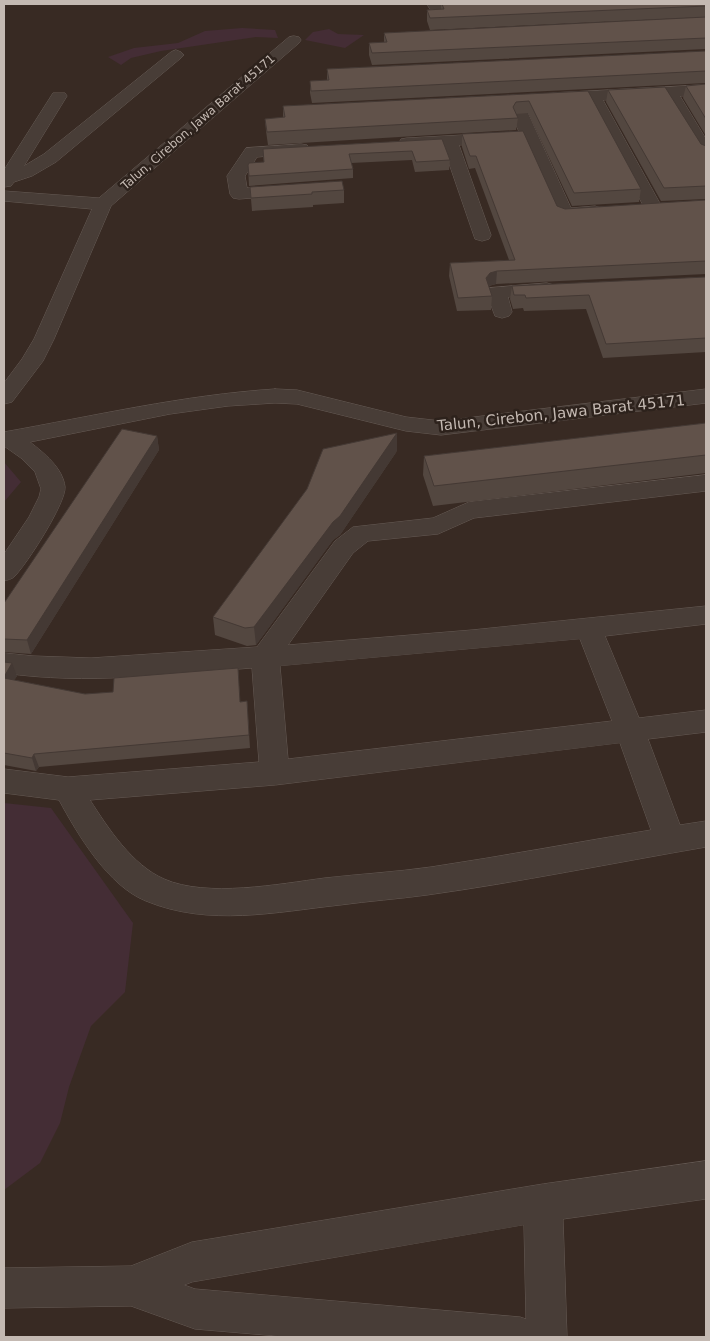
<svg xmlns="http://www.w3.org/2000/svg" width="710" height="1341" font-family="'DejaVu Sans',sans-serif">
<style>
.green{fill:#442d35}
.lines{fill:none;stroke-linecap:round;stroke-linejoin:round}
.minor-casing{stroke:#665b55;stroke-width:1}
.minor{fill:#483d37;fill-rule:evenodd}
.wall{fill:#534740}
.shaded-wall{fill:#443934}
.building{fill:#61524a;stroke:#443934}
.labels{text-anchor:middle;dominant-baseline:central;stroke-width:5;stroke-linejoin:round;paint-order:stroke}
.far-street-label{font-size:12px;fill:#c4b9b2;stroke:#2d221c}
.street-label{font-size:15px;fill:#c4b9b2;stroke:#2d221c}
</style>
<rect width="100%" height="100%" fill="#382a23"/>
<path class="green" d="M242,28L275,30L278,38L256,37L161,51L131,58L121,65L108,57L134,48L178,43L205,31Z
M329,29L338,34L364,35L345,48L305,40L313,32Z
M4,462L21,482L4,502Z
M4,803L51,808L133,923L125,992L91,1026L69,1087L60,1123L40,1163L4,1190Z"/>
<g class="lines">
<g class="minor-casing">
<path id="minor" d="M429,4H504L502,7L497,8L435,10L430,9L428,6Z
M294,36L299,37L301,40L299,43L111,206L54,339L43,361L12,402L4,404V383L22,359L34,339L92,209L4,201V191L99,198L289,37Z
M176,50L181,52L184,55L181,58L56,162L32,176L14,182L11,186L4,187V170L53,93H65L67,96L24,166L44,154L171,52Z
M706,85V95L680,96L706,139V157L700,156L664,97L603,100L663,209L660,213L654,214L648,213L645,209L588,101H547L545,98L547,95L553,93Z
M514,95L520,97L522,100L571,208L595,206L601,208L604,212L601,216L564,220L557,218L524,141L459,145L491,235L489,239L482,241L475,239L443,146L407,148L401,147L399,143L401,139L407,138L519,132L506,100L508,97Z
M301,144L307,145L310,149L307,153L257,157L245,176L247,188L287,186L293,187L296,191L293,195L239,199L233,198L230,194L227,176L246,148Z
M547,283L554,285L557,289L554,293L508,297L512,312L509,316L502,318L495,316L486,292L489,288Z
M275,389L297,390L406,417L441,421L706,389V403L441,435L406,431L297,404L275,403L228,406L170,414L30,442C44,453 63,468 65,487C66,503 27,564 14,577C12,579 7,580 4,581V554L29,517L39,497L41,489L35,472L21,458L4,446V432C94,416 183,395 275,389Z
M706,475V491L474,518L438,534L368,541L353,553L288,645L472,630L706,606V624L605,636L639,718L706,710V732L648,739L680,825L706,821V847C613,863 520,882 427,895C398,899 369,901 340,905C276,912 209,927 146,901C108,886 78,835 59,800L4,793V769L68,777L259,762L252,668C169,674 87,685 4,673V653L33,656L91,658L257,647L335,541L353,527L433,518L469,502ZM580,639L612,721L288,759L280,666ZM620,743L651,830C578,842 504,856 431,867C396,872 360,874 325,878C279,884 207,898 164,879C132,865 108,828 90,800L275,785Z
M706,1161V1199L563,1219L567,1337H289L195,1329L131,1306L4,1308V1268L131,1266L192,1242L543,1184ZM524,1225L526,1319L520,1317L195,1289L184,1285L192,1282Z"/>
</g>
<use href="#minor" class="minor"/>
</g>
<path class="wall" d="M441,4H706V17L430,30L427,21V10L441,9Z
M706,17V49L372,65L369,55V43L384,42V33Z
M706,51V83L312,103L310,93V81L327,80V69Z
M706,84V136L683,98L686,86Z
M608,90L701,144L706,146V199L661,201L606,102Z
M588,91L641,189L639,202L572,206L528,113L516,114L518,118L516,130L268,145L266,131L265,119L283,118V106Z
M462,134L557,206L565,209L706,200V274L496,284L489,286L492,296L491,310L457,311L449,276L450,263L509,260L475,168L469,169L462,147Z
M442,139L450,160L449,170L415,172L412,160L351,163L353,169V178L249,186L248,165L264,162L263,149Z
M250,187L344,190V203L313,205V207L252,211Z
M706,277V352L603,358L586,309L524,311L523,308L513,309L510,299L512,286Z
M706,423V473L433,506L423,475L424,456Z
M157,436L159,450L31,654L4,652V603Z
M397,451L340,535L333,540L256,645L247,646L215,635L213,617Z
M4,662L17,676L14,680L85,694L113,692L238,668L240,702L247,701L250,748L39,767L36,771L4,765Z"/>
<path class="shaded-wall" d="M497,271L496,284L488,286L486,278L490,273Z
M397,433V451L340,535L333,540L256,645L254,627Z
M157,436L159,450L31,654L27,640Z
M12,663L17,676L7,692L4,681V677Z
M34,754L39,767L36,771L32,758Z"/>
<path class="building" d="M442,4H706V6L430,18L427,10L444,9Z
M706,17V38L372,53L369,43L387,42L384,33Z
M706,51V71L311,91L310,81L329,80L327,69Z
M706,84V119L686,86Z
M665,87L701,144L706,146V186L664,188L608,90Z
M588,91L641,189L574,193L529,101L516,102L513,107L518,118L267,132L265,119L285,117L283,106Z
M523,131L557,206L565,209L706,200V261L497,271L490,273L486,278L492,296L458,298L450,263L515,260L476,156H470L462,134Z
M442,139L450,160L416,162L412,151L349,154L353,169L249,176L248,165L249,163L264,162L263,149Z
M342,181L344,190L312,192V194L251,198L250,187Z
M706,277V338L606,344L589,295L526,298L525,295H514L512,286Z
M706,423V455L434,486L424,456Z
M122,429L157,436L27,640L4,639V603Z
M397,433L340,516L333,522L254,627L245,628L213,617L307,489L323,449Z
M4,662L12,663L4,677Z
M238,668L240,702L247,701L249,735L34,754L32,758L4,753V678L85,694L113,692L114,678Z"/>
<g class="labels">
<g class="far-street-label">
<text transform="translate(198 122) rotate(-41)">Talun, Cirebon, Jawa Barat 45171</text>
</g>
<g class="street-label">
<text transform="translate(561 413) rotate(-6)">Talun, Cirebon, Jawa Barat 45171</text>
</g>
</g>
<rect width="710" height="1341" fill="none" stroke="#c4b9b2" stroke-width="10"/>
</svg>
